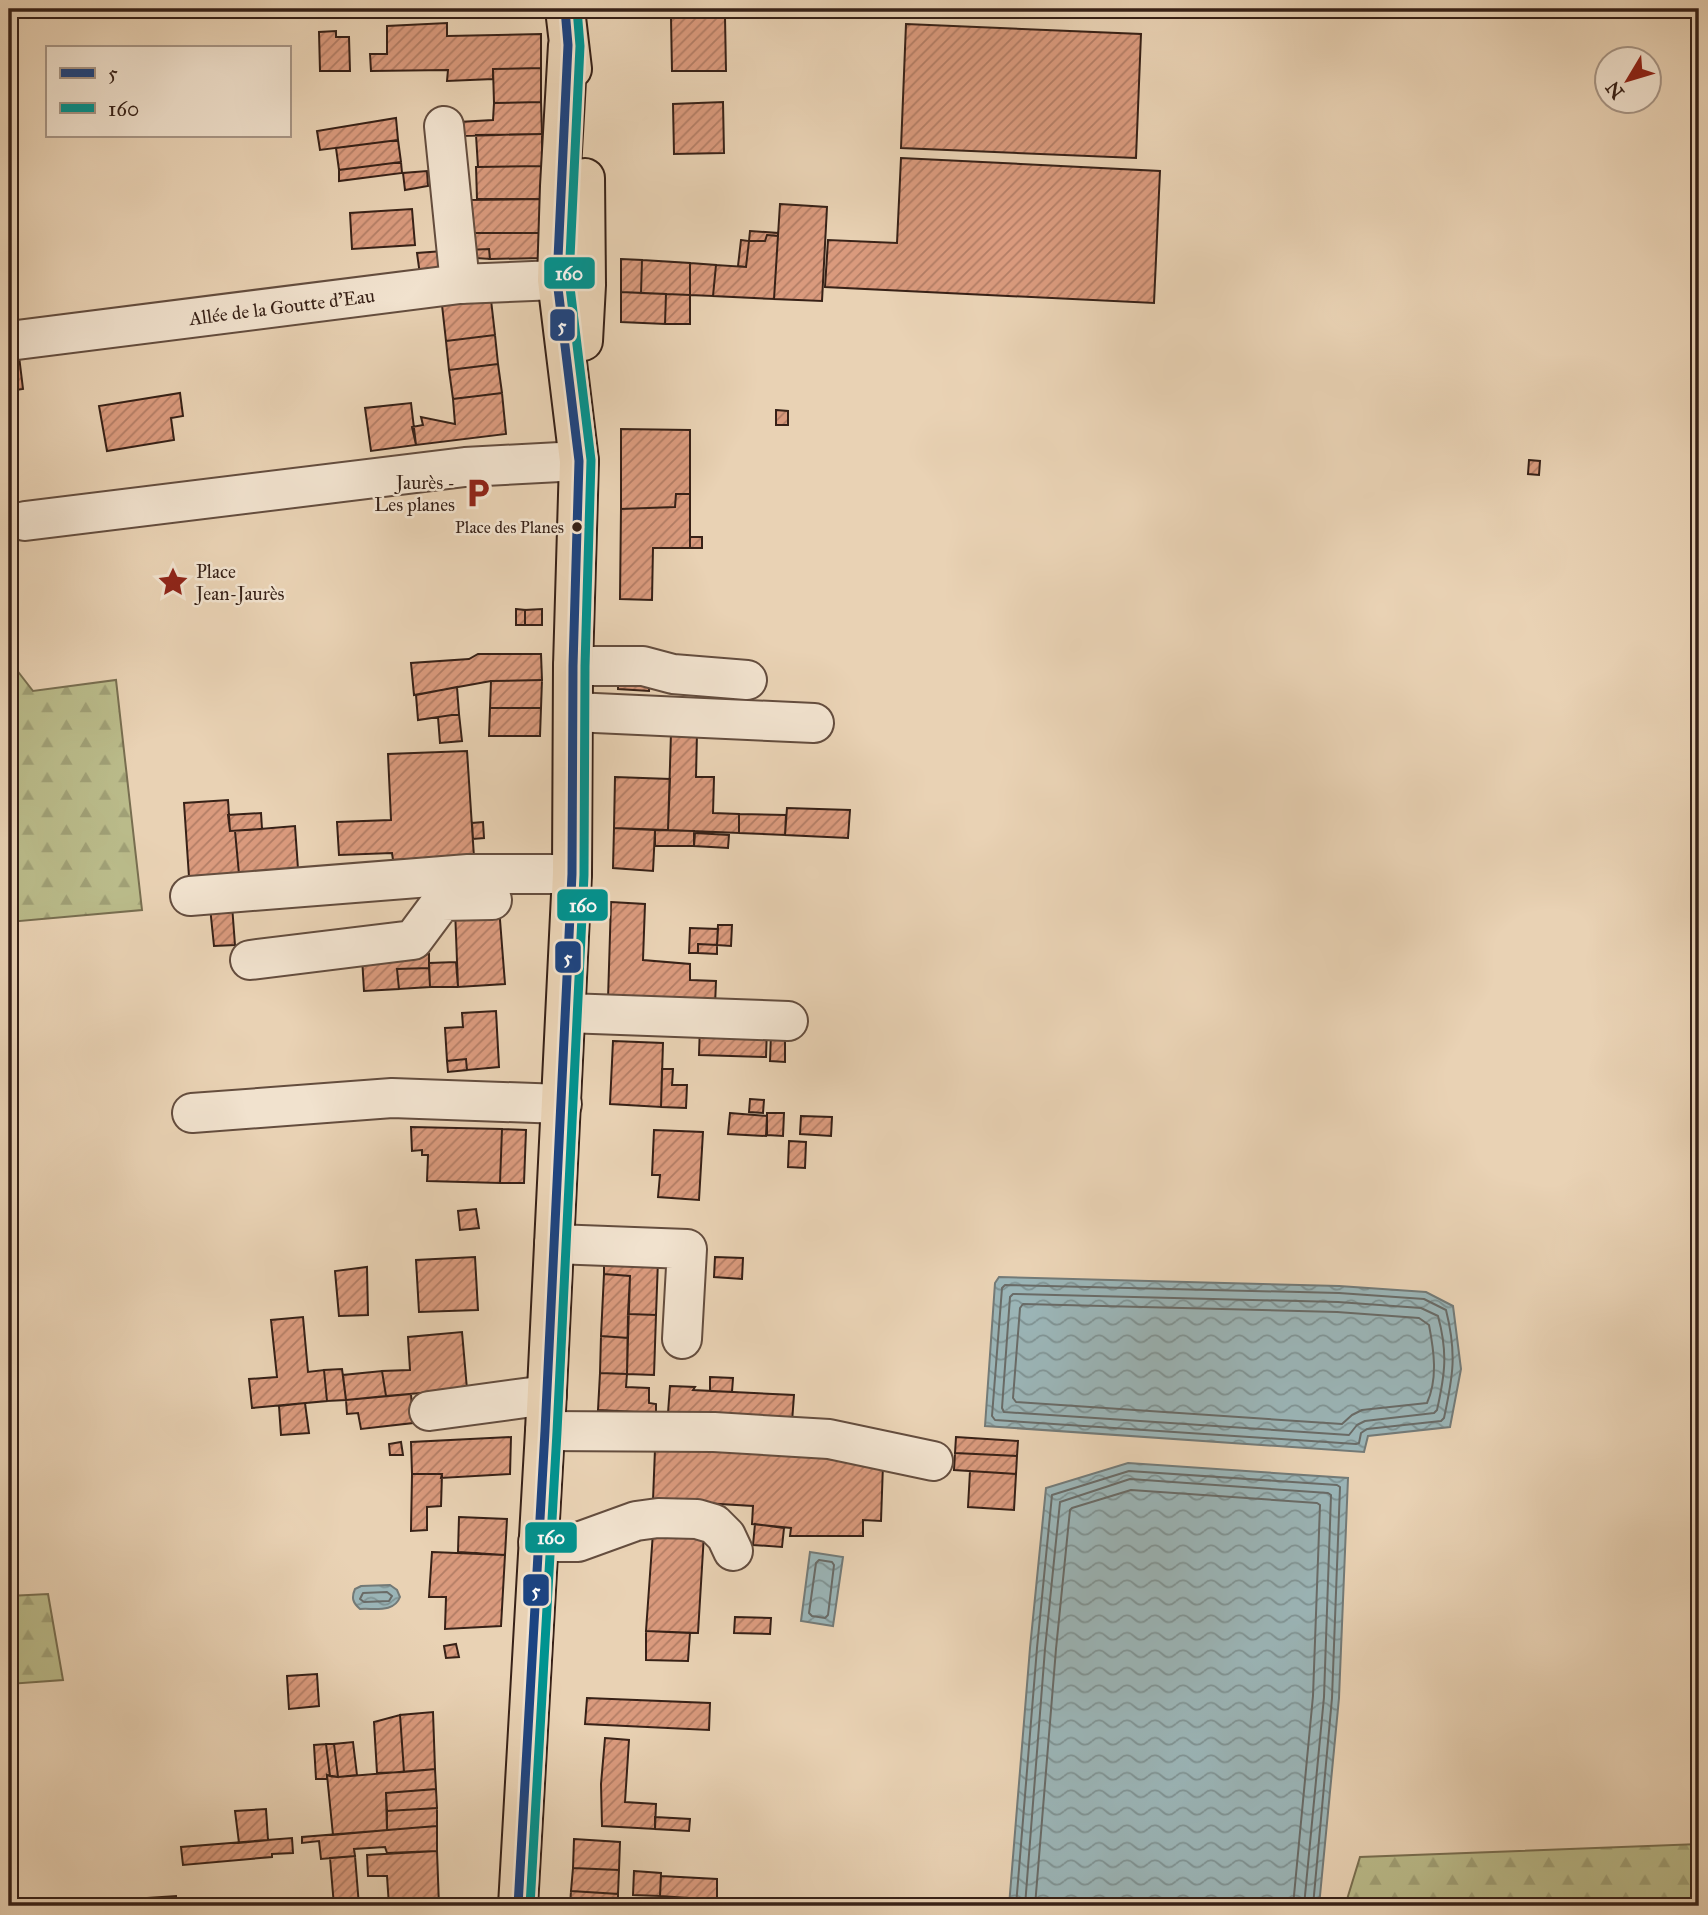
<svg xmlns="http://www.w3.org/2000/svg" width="1708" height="1915" font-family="'IM FELL Great Primer',serif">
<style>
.forest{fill:url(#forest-firs);stroke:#786e50;stroke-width:2}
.water{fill:url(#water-waves);stroke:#737a77;stroke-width:2}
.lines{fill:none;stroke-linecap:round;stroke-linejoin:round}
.shore{stroke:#696b67;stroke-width:2}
.building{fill:url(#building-hatch);stroke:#372117;stroke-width:2}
.minor-casing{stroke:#644d3e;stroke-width:42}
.major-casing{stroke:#372117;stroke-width:42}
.minor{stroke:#f1e2ce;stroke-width:38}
.major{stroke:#e9d2b4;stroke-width:38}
.bus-1-casing{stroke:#f1e2ce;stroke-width:14}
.bus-2-casing{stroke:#f1e2ce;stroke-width:14}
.bus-1{stroke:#1c4482;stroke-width:9}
.bus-2{stroke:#009390;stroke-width:9}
.bus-dot{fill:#372117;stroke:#f1e2ce;stroke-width:2.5}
.labels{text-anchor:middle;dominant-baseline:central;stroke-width:5;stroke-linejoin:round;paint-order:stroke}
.bus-label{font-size:17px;fill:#372117;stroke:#f1e2ce;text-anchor:end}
.street-label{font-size:19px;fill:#372117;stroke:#f1e2ce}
.poi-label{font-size:19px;fill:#372117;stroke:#f1e2ce;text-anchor:end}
.line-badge{stroke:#f1e2ce;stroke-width:2.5}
.badge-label{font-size:19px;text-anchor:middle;font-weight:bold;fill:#fff}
</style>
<defs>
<pattern id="forest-firs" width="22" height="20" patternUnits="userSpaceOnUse" patternTransform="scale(1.75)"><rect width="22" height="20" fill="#babb8a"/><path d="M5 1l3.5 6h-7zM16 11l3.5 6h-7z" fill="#a0a076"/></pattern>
<pattern id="water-waves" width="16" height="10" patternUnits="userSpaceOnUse" patternTransform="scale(1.75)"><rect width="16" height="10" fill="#9bb5b7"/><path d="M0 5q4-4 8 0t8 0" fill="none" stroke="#7f9394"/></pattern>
<pattern id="building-hatch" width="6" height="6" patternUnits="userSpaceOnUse" patternTransform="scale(1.75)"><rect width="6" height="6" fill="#da9a7d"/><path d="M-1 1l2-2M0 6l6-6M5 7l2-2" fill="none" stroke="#b27d65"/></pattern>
</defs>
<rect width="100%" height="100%" fill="#e9d2b4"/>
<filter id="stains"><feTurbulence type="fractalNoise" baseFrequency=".00286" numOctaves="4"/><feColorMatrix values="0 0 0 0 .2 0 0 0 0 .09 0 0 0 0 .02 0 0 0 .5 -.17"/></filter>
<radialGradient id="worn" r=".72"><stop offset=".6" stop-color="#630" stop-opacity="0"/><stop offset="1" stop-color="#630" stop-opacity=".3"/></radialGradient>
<path class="forest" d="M9,660L33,691L116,680L142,910L9,922Z
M48,1594L63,1680L9,1684V1596Z
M1699,1844V1906H1345L1360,1857Z"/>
<path class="water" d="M999,1277L1339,1286L1426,1292L1453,1306L1461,1369L1450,1427L1368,1436L1364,1452L985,1426L995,1283Z
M1128,1463L1348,1478L1339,1698L1319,1906H1009L1030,1648L1046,1488Z
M810,1552L843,1557L833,1626L801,1621Z
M390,1585L397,1590L400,1597C394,1613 375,1608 360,1609C353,1603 351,1598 355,1589L361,1586Z"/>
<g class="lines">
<path class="shore" d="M1005,1285L1339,1293L1424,1299L1446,1310C1457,1354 1453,1376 1444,1418L1441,1421L1367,1429L1361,1433L1359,1443L1356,1444L995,1420L992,1416L1002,1288Z
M1013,1294L1338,1302L1421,1308L1438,1316C1448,1353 1445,1374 1437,1410L1434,1413L1365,1421L1357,1425L1349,1435L1004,1412L1002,1408L1010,1297Z
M1023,1304L1337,1312L1419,1318L1429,1325C1434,1351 1438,1378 1427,1403L1362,1410L1352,1415L1342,1424L1016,1402L1013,1398L1020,1308Z
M819,1560L832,1562L834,1565L828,1615L825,1618L812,1616L809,1613L816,1563Z
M387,1592L392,1596L389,1601L364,1602L360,1599L363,1593Z
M1016,1906L1037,1648L1052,1495L1129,1471L1337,1485L1340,1487L1332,1698L1313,1906
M1025,1906L1045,1649L1060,1502L1130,1479L1328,1493L1331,1495L1324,1697L1304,1906
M1035,1906L1056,1649L1070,1510L1072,1508L1131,1490L1317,1503L1320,1505L1313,1696L1293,1906"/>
</g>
<path class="building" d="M725,17L726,71H672L671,18Z
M447,23V36L541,34V68L493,69V79L447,81L448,70L371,71L370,54H387V26Z
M906,24L1141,34L1136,158L901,148Z
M336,31V37H349L350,71H320L319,32Z
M541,68V102L494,103L493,69Z
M541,102L542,134L460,136L459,122L493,120L494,103Z
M723,102L724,153L674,154L673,104Z
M396,118L398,140L320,150L317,131Z
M542,134V166L478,167L476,135Z
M398,140L401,162L339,170L336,148Z
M901,158L1160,171L1154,303L825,287L828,240L897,243Z
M401,162L402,173L339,181V170Z
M542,166V199H477L476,167Z
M427,171L428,186L405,190L403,173Z
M542,199V233H466L464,200Z
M780,204L827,207L822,301L774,299Z
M412,209L415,245L352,249L350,213Z
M750,231L778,233V236L767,235L765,241H749Z
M466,233H542L543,258L490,259L489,249L467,250Z
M767,235L778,236L774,299L713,296L716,265L746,267L749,241H765Z
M741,240L749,241L746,267L738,266Z
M489,249L490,259L476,258L467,250Z
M443,251L446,272L420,275L417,253Z
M621,259L642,260L641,293L621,292Z
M642,260L690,263V295L641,293Z
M690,263L716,265L713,296L690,295Z
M490,291L495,335L446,341L442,305Z
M621,292L666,294L665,324L621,322Z
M666,294L690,295V324H665Z
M495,335L498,364L449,370L446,341Z
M18,348L23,389L9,391V349Z
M498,364L502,393L453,399L449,370Z
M180,393L183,416L171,418L174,440L107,451L99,406Z
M502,393L506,434L416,445L412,427L423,425L421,417L455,424L453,399Z
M411,403L416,445L371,451L365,408Z
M776,410L788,411V425H776Z
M621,429L690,430V494H676L675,507L621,509Z
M1529,460L1540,461L1539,475L1528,474Z
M676,494H690V548H653L652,600L620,599L621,509L675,507Z
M690,537H702V548H690Z
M516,609L525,610V625H516Z
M542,609V625H525V610Z
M478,654H541L542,680L491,681L414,695L411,663L469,659Z
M618,674L650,676L649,691L618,689Z
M542,680L541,708H490L491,681Z
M457,687L459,714L418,720L416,695Z
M490,708H541L540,736H489Z
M459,714L462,741L440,743L438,717Z
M671,733H697L696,777H714L713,813L739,814V833L668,830Z
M467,751L474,857L393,860L392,853L339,855L337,822L391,820L388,754Z
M615,777L670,779L668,830L614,828Z
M228,800L230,831H235L239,874L189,877L184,803Z
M787,808L850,810L848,838L785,835Z
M261,813L262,829L230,831L228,815Z
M739,814L786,815L785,835L739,833Z
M483,822L484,838L473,839L472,823Z
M295,826L298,869L239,874L235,831Z
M614,828L655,830L653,871L613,868Z
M655,830L694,831V846H655Z
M695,833L729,835L728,848L694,846Z
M611,902L645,904L643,960L690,964V980L716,981L715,1006L608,999Z
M232,905L235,945L214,946L210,907Z
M499,907L505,984L458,987L455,909Z
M718,925H732L731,946L717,945Z
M690,928L718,929L717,945L698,944V953H689Z
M698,944L717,945V954L698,953Z
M429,954V968L397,969L399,989L364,991L362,957Z
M456,962L458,987H430L429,963Z
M429,968L430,987L399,989L397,969Z
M496,1011L499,1067L467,1070L466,1059L447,1061L445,1028L463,1027L462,1013Z
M700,1025L767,1028L766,1057L699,1055Z
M771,1034H785V1062L770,1061Z
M613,1041L663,1043L661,1107L610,1104Z
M466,1059L467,1070L448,1072L447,1061Z
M662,1069H673L672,1085H687L686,1108L661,1107Z
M750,1099L764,1100L763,1113L749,1112Z
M730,1113L767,1116L766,1136L728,1134Z
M767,1113H784L783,1136L767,1135Z
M801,1116L832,1117L831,1136L800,1134Z
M411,1127L502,1129L500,1183L427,1181L428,1155H422V1150L412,1151Z
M502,1129L526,1130L524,1183H500Z
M654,1130L703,1132L699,1200L658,1197L660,1175H652Z
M789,1141L806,1142L805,1168L788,1167Z
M476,1209L479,1228L460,1230L458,1211Z
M475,1257L478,1310L419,1312L416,1260Z
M604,1257L658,1260L656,1315L628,1314L630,1276L604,1274Z
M715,1257L743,1258L742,1279L714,1277Z
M367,1267L368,1315L339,1316L335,1271Z
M604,1274L630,1276L628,1338L601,1336Z
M628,1314L656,1315L654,1375L627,1374Z
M303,1317L308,1372L324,1370L327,1401L252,1408L249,1379L277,1377L271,1320Z
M462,1332L467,1389L386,1396L382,1371L410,1370L408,1337Z
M601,1336L628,1338L627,1374L600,1373Z
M342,1369L346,1400L327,1401L324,1370Z
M382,1371L386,1396L346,1400L343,1375Z
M600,1373L627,1374L626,1387L649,1388V1403L656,1404V1413L598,1410Z
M710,1377L733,1378L732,1392L710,1391Z
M670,1386L695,1387L693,1390L794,1395L792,1422L668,1413Z
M411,1394L413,1423L361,1429L358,1413L347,1414L346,1400Z
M305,1403L309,1433L281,1435L279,1406Z
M511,1437L510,1474L441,1478L442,1474H412L411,1442Z
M956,1437L1018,1441L1017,1456L955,1453Z
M401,1442L403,1455H390L389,1444Z
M655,1449L829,1453V1459L883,1464L881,1521L863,1520V1536H790L791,1528L752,1524L753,1506L653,1500Z
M955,1453L1017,1456L1016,1474L954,1470Z
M970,1471L1016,1474L1014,1510L968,1507Z
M412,1474H442L441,1506L427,1507V1530L411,1531Z
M459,1517L507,1519L505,1555L458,1552Z
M755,1524L784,1528L782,1547L753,1545Z
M653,1532L704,1534L698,1633L646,1631Z
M432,1552L505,1555L501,1626L445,1629L446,1597H429Z
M735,1617L771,1618L770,1634L734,1633Z
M646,1631L690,1633L688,1661L646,1660Z
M456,1644L459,1657L446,1658L444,1646Z
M317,1674L319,1706L289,1709L287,1676Z
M587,1698L710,1703L709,1730L585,1724Z
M433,1712L435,1769L404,1772L400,1715Z
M400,1715L404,1772L377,1773L374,1722Z
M605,1738L629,1740L625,1802L656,1804L655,1829L602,1826L601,1784Z
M353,1742L357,1775L338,1777L334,1744Z
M326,1744L330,1776L327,1775V1779H316L314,1745Z
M326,1744H334L338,1777L330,1776Z
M435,1769L436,1789L386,1793L387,1830L333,1835L327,1775L338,1777Z
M436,1789L437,1808L387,1811L386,1793Z
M437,1808V1826L387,1830V1811Z
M266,1809L268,1840L239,1843L235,1811Z
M655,1817L690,1819L689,1831L655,1829Z
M437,1826V1851L387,1853L385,1847L354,1849L355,1856L321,1859L319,1841L302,1843V1837Z
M292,1838L293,1853L272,1854V1857L183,1865L181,1847Z
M574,1839L620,1842L619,1870L573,1868Z
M437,1851L439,1906H389L387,1876H368L367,1855Z
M355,1856L359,1906H334L330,1858Z
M573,1868L619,1870L618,1894L571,1891Z
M634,1871L661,1873L660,1896L633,1895Z
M661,1876L717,1879V1900L660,1896Z
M571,1891L618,1894V1906H570Z
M176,1896L177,1906H149L148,1898Z
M658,1896L704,1899V1906H657Z"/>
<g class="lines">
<g class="minor-casing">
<g id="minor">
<path d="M444,126L460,284"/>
<path id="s1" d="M9,341L460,284L557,280"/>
<path d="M25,521L465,467L579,461"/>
<path d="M573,666H643L673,674L747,680"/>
<path d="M573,712L814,723"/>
<path d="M190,896L468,874H572"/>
<path d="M250,960L413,940L442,901L492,900"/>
<path d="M566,1013L788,1021"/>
<path d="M192,1113L392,1098L562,1104"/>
<path d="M554,1244L687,1249L682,1339"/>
<path d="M429,1411L547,1395"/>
<path d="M545,1431L714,1432L829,1439L933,1461"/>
<path d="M538,1542H578L636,1521L658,1518L697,1519L714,1524L726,1536L733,1551"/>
</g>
</g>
<g class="major-casing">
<path id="major" d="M565,9L572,69
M583,341L586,285L585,178
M518,1906L545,1431L572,874L573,666L579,461L557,280L560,186L568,45"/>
</g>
<use href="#minor" class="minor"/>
<use href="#major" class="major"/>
<g class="bus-1-casing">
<path id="bus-1" d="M518,1906L545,1431L572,874L573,666L579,461L557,280L568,45L565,9"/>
</g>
<g class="bus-2-casing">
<path id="bus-2" d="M530,1906L557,1432L584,875L585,666L591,460L569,279L580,46L577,9"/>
</g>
<use href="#bus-1" class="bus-1"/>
<use href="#bus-2" class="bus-2"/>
</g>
<defs>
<g id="parking-bare" transform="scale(2.415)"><path d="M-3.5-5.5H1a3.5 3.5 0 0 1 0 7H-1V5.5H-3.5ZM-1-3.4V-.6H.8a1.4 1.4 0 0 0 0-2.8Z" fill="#8f2418" stroke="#f1e2ce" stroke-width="2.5" paint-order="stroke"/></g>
<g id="sight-bare" transform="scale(2.415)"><path d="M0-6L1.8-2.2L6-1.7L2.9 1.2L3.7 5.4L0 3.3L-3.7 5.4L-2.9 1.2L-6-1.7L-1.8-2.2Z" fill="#8f2418" stroke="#f1e2ce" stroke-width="2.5" paint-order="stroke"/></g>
</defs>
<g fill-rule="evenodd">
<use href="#parking-bare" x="478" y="493"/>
<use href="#sight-bare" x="173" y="582"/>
</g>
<circle class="bus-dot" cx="577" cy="527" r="6"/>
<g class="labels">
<g class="bus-label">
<text x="564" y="527">Place des Planes</text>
</g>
<g class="street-label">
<text stroke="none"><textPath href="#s1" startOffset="275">Allée de la Goutte d'Eau</textPath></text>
</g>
<g class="poi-label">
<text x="455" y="482">Jaurès -<tspan x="455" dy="22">Les planes</tspan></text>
<text x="196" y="571" text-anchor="start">Place<tspan x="196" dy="22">Jean-Jaurès</tspan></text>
</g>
</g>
<g class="line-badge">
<rect x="543" y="256" width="53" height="34" rx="7" fill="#009390"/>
<rect x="549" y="308" width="27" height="34" rx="7" fill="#1c4482"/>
<rect x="556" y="888" width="53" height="34" rx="7" fill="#009390"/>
<rect x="554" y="940" width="28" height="34" rx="7" fill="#1c4482"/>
<rect x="524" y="1521" width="54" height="33" rx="7" fill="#009390"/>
<rect x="522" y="1573" width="28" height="34" rx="7" fill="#1c4482"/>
</g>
<g class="badge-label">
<text x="569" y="280">160</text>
<text x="562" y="332">5</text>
<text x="583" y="912">160</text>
<text x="568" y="964">5</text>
<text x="551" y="1544">160</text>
<text x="536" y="1597">5</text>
</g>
<rect width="1708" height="1915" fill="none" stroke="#e9d2b4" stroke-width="35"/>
<rect x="10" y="10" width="1687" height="1894" fill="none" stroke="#372117" stroke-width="3.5"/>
<rect x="18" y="18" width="1673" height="1880" fill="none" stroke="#372117" stroke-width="2"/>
<rect x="46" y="46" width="245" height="91" fill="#f1e2ce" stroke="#a79585" stroke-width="2"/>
<rect x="60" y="68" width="35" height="10" fill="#1c4482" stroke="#a79585" stroke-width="2"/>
<text x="108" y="80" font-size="21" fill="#372117">5</text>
<rect x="60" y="103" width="35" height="10" fill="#009390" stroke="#a79585" stroke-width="2"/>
<text x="108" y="116" font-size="21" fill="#372117">160</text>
<g transform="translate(1628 80) rotate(232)"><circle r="33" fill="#f1e2ce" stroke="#a79585" stroke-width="2"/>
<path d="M0-5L12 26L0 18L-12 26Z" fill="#8f2418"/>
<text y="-10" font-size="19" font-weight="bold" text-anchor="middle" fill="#372117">N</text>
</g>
<rect width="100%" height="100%" filter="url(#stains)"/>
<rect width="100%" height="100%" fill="url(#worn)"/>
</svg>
